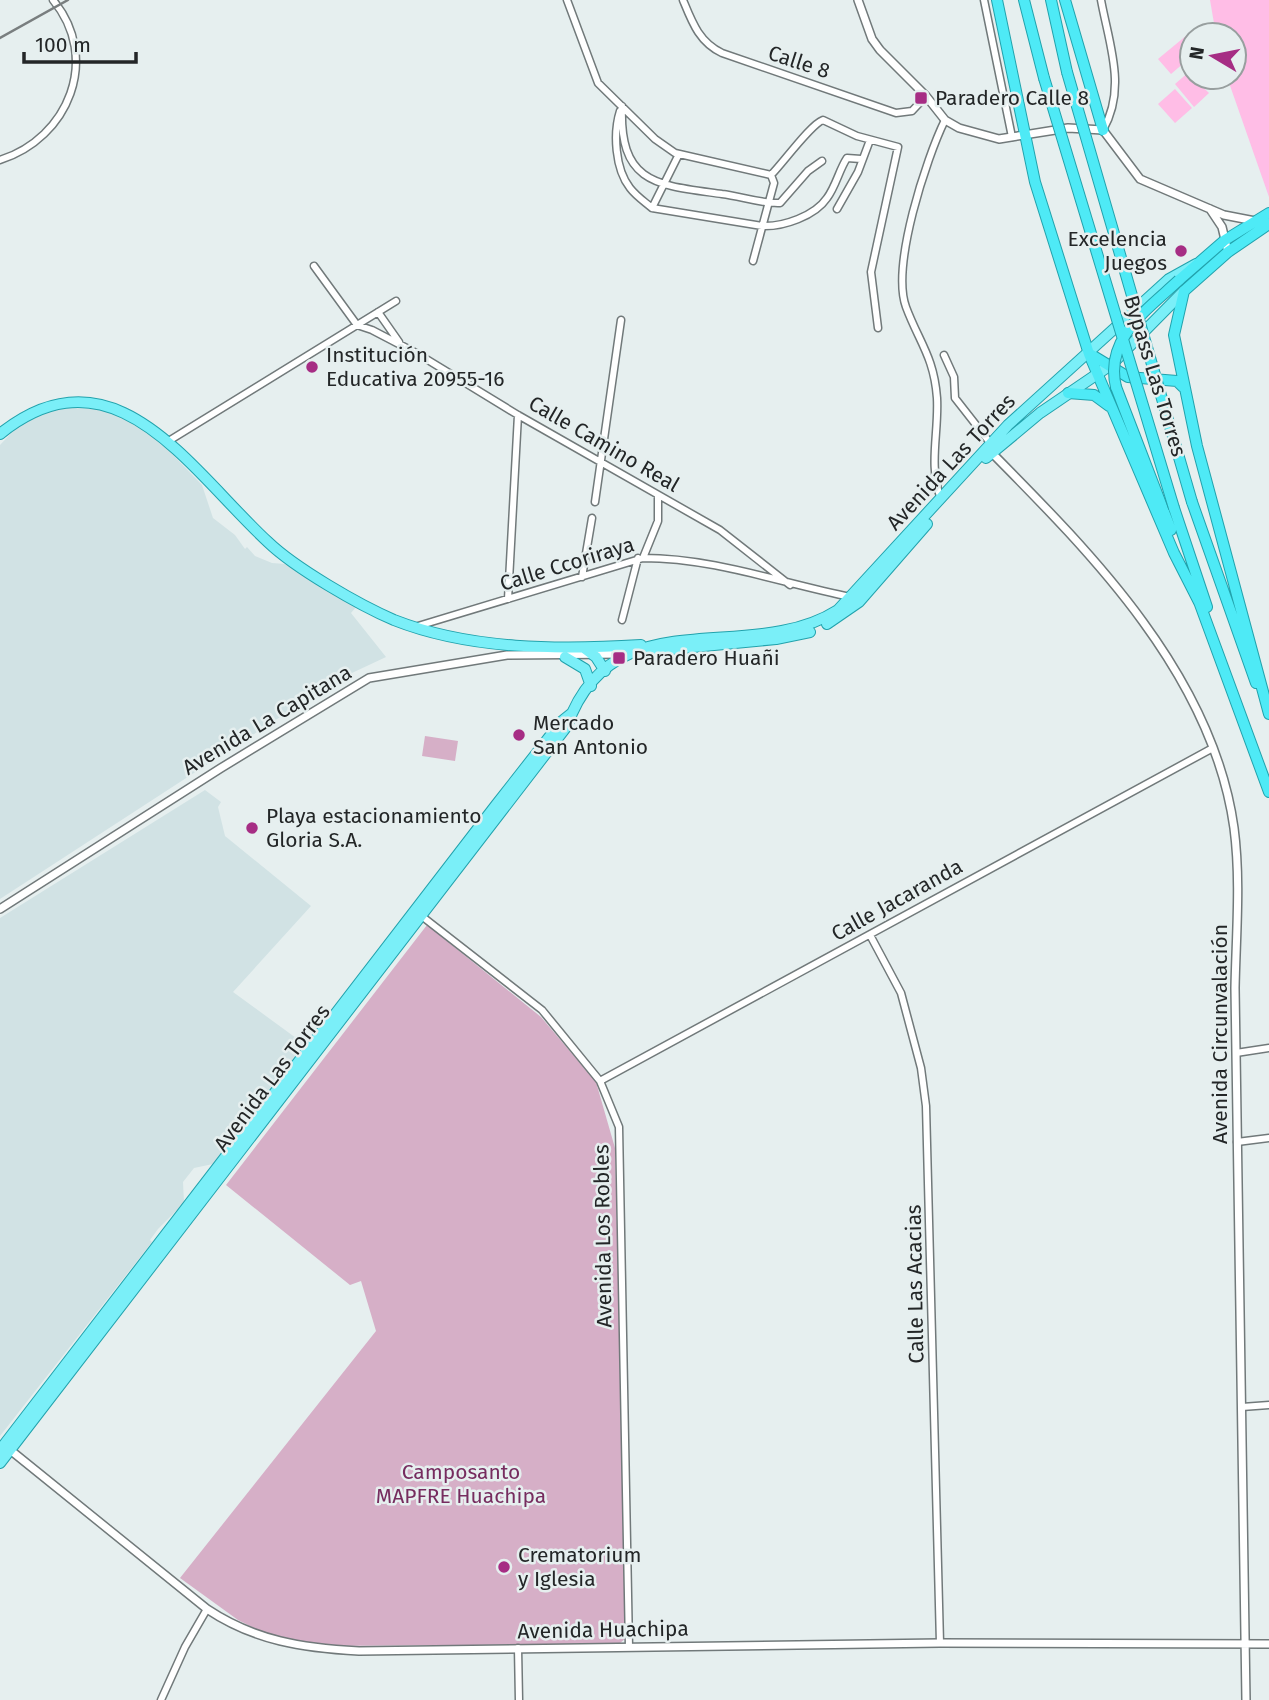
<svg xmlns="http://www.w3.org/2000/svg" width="1269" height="1700" font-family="'Fira Sans',sans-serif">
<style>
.built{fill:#d1e2e4}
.green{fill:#d6afc7}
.water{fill:#ffbde6}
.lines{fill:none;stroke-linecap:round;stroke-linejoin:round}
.minor-casing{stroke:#71797a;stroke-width:9}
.tertiary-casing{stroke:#71797a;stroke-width:10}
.primary-casing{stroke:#22a2ac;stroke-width:12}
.trunk-casing{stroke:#22a2ac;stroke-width:12}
.minor{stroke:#fff;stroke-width:6}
.tertiary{stroke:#fff;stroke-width:7}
.primary{stroke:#7aeff8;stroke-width:10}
.trunk{stroke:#4eeaf6;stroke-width:10}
.rail{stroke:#797e7f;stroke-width:2.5}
.trunk-bridge-casing{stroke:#22a2ac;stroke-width:12;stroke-linecap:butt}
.trunk-bridge{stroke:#4eeaf6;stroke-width:10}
.poi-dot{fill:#a62d84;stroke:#e6efef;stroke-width:2.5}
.labels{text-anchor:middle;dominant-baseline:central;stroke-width:5;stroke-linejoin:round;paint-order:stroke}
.street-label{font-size:21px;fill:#232627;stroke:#e6efef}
.poi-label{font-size:21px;fill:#232627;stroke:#e6efef;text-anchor:start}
.park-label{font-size:21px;fill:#762c5f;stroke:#e6efef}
</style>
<rect width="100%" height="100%" fill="#e6efef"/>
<path class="built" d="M59,407L104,410L151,432L202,485L213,518L235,535L245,549L247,547L255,556L272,563L285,564L357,606L351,613L386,657L337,680L0,899V445L20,424Z
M205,790L221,802L218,807L225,836L311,906L233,992L307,1046L213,1164L194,1168L183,1182L184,1203L158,1229L150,1240L152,1242L0,1436V918Z"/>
<path class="green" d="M425,736L458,741L455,761L422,756Z
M427,925L541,1017L596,1082L615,1148L627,1637L619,1644L321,1646L272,1637L238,1620L180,1578L376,1331L361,1281L350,1285L226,1185Z"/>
<path class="water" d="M1210,0H1269V197L1227,77H1234V35H1216Z
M1187,35L1192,41V56L1171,74L1158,59Z
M1190,71L1192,77L1209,93L1194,107L1175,84Z
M1175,89L1192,108L1175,123L1158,104Z"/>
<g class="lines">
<g class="minor-casing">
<path id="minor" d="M567,0L598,83L655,139L675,153L771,175C783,163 811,124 823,120L857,136L898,147L871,272L878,328
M683,0C692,22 699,42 722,53L896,113L912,111L926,96
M984,0L1012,137
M1101,0C1109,44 1127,88 1103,130
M622,106C619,185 658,185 722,194C740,196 762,204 780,203L808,171L822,161
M620,111C613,133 615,169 630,188C636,196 645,202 652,208L679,154
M0,160C69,138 101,58 53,0
M652,208L762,226C783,227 815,216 827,198C836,186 839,170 847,158L861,159
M837,209L858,172L870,140
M753,261L774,183L771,175
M314,266L357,325L372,330L418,354L518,415L720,530L790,585
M378,312L399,342
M944,355L954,377L955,398L991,444
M167,442L396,301
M941,499C928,465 939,433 937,398C934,357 919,342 906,307C891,266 926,159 945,120
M595,502L621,320
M643,558L658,521V496
M582,577L592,518
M508,599L518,415
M622,620L638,558
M418,626L643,558C714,558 781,583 851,597
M419,914L542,1010L600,1081L619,1127L629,1647
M870,935L901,993L921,1068L926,1106L940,1643
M1236,1053L1269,1048
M600,1081L1211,749
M1237,1142L1269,1138
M1242,1407L1269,1405
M518,1648L519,1700
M161,1700L185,1647L207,1609"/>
</g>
<g class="tertiary-casing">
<path id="tertiary" d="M858,0L872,39L880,50L926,96L945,120L959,128L999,139L1068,128L1103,130L1140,179L1224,215L1255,221
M1210,209L1222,227L1228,252
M990,451C1093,555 1213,676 1234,828C1241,881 1236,935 1235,988L1246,1700
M0,909L221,768L369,678L507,655L624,654
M9,1449L207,1609C255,1641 303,1648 359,1651L940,1643L1269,1644"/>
</g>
<g class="primary-casing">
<path id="primary" d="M0,434C114,342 191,471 268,542C295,568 359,605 394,620C470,650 560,650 641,645
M986,458L1040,413L1112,364L1184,291
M827,624L859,602L927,524
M584,648L596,657L605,671
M641,652L776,639L810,632
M565,657L585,669L591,686
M0,1450L496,805L561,722L571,714
M0,1463L567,726C613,595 749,667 838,610L1008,425L1169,279L1196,264"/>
</g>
<g class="trunk-casing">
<path id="trunk" d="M997,0L1035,182L1089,354L1174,553L1200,604
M1024,0L1044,78
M1051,0L1067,72
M1065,0L1103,130
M1269,224L1228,252L1184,291L1174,335L1197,446L1269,714
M1179,280L1225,240L1269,213
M1090,354L1128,377L1177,381L1183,387
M1116,387L1171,530
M1068,393L1094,395L1109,406
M1192,502L1256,683
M1174,508L1207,607
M1198,599L1269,792"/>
</g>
<use href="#minor" class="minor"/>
<use href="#tertiary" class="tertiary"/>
<use href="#primary" class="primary"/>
<use href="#trunk" class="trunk"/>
<path class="rail" d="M0,38L68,0"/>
<g class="trunk-bridge-casing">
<path id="trunk-bridge" d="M1067,72L1192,502
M1044,78L1174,508
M1116,387C1104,338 1148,309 1179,280"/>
</g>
<use href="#trunk-bridge" class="trunk-bridge"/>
</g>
<g class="poi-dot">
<rect x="914" y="91" width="14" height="14" rx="3.5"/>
<circle cx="1181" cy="251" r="7"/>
<circle cx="312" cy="367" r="7"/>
<rect x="612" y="651" width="14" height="14" rx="3.5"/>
<circle cx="519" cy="735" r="7"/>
<circle cx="252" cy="828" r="7"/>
<circle cx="504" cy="1567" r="7"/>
</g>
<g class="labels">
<g class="street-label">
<text transform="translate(799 62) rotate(18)">Calle 8</text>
<text transform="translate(1155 376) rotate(73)">Bypass Las Torres</text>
<text transform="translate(604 444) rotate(30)">Calle Camino Real</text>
<text transform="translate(951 462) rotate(-47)">Avenida Las Torres</text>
<text transform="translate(567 564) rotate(-17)">Calle Ccoriraya</text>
<text transform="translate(267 720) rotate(-31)">Avenida La Capitana</text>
<text transform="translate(897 900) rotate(-29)">Calle Jacaranda</text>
<text transform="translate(1220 1034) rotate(-90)">Avenida Circunvalación</text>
<text transform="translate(272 1078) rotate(-53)">Avenida Las Torres</text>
<text transform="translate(603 1236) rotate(-91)">Avenida Los Robles</text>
<text transform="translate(915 1284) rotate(-91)">Calle Las Acacias</text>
<text transform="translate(603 1630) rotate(-1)">Avenida Huachipa</text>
</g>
<g class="poi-label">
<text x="935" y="98">Paradero Calle 8</text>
<text x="1167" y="239" text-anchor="end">Excelencia<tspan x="1167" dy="24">Juegos</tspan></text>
<text x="326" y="355">Institución<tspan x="326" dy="24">Educativa 20955-16</tspan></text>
<text x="633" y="658">Paradero Huañi</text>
<text x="533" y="723">Mercado<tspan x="533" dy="24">San Antonio</tspan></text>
<text x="266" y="816">Playa estacionamiento<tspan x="266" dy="24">Gloria S.A.</tspan></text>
<text x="518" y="1555">Crematorium<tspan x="518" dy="24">y Iglesia</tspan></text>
</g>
<g class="park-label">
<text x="461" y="1472">Camposanto<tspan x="461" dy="24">MAPFRE Huachipa</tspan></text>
</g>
</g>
<g transform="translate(1213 56) rotate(280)"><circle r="33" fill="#e6efef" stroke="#989f9f" stroke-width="2"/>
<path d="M0-5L12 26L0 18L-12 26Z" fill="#a62d84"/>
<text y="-10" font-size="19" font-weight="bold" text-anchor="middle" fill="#232627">N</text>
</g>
<path d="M24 52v10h112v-10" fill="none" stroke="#232627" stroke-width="3.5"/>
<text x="35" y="52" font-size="21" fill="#232627" stroke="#e6efef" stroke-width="5" paint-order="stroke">100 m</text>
</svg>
